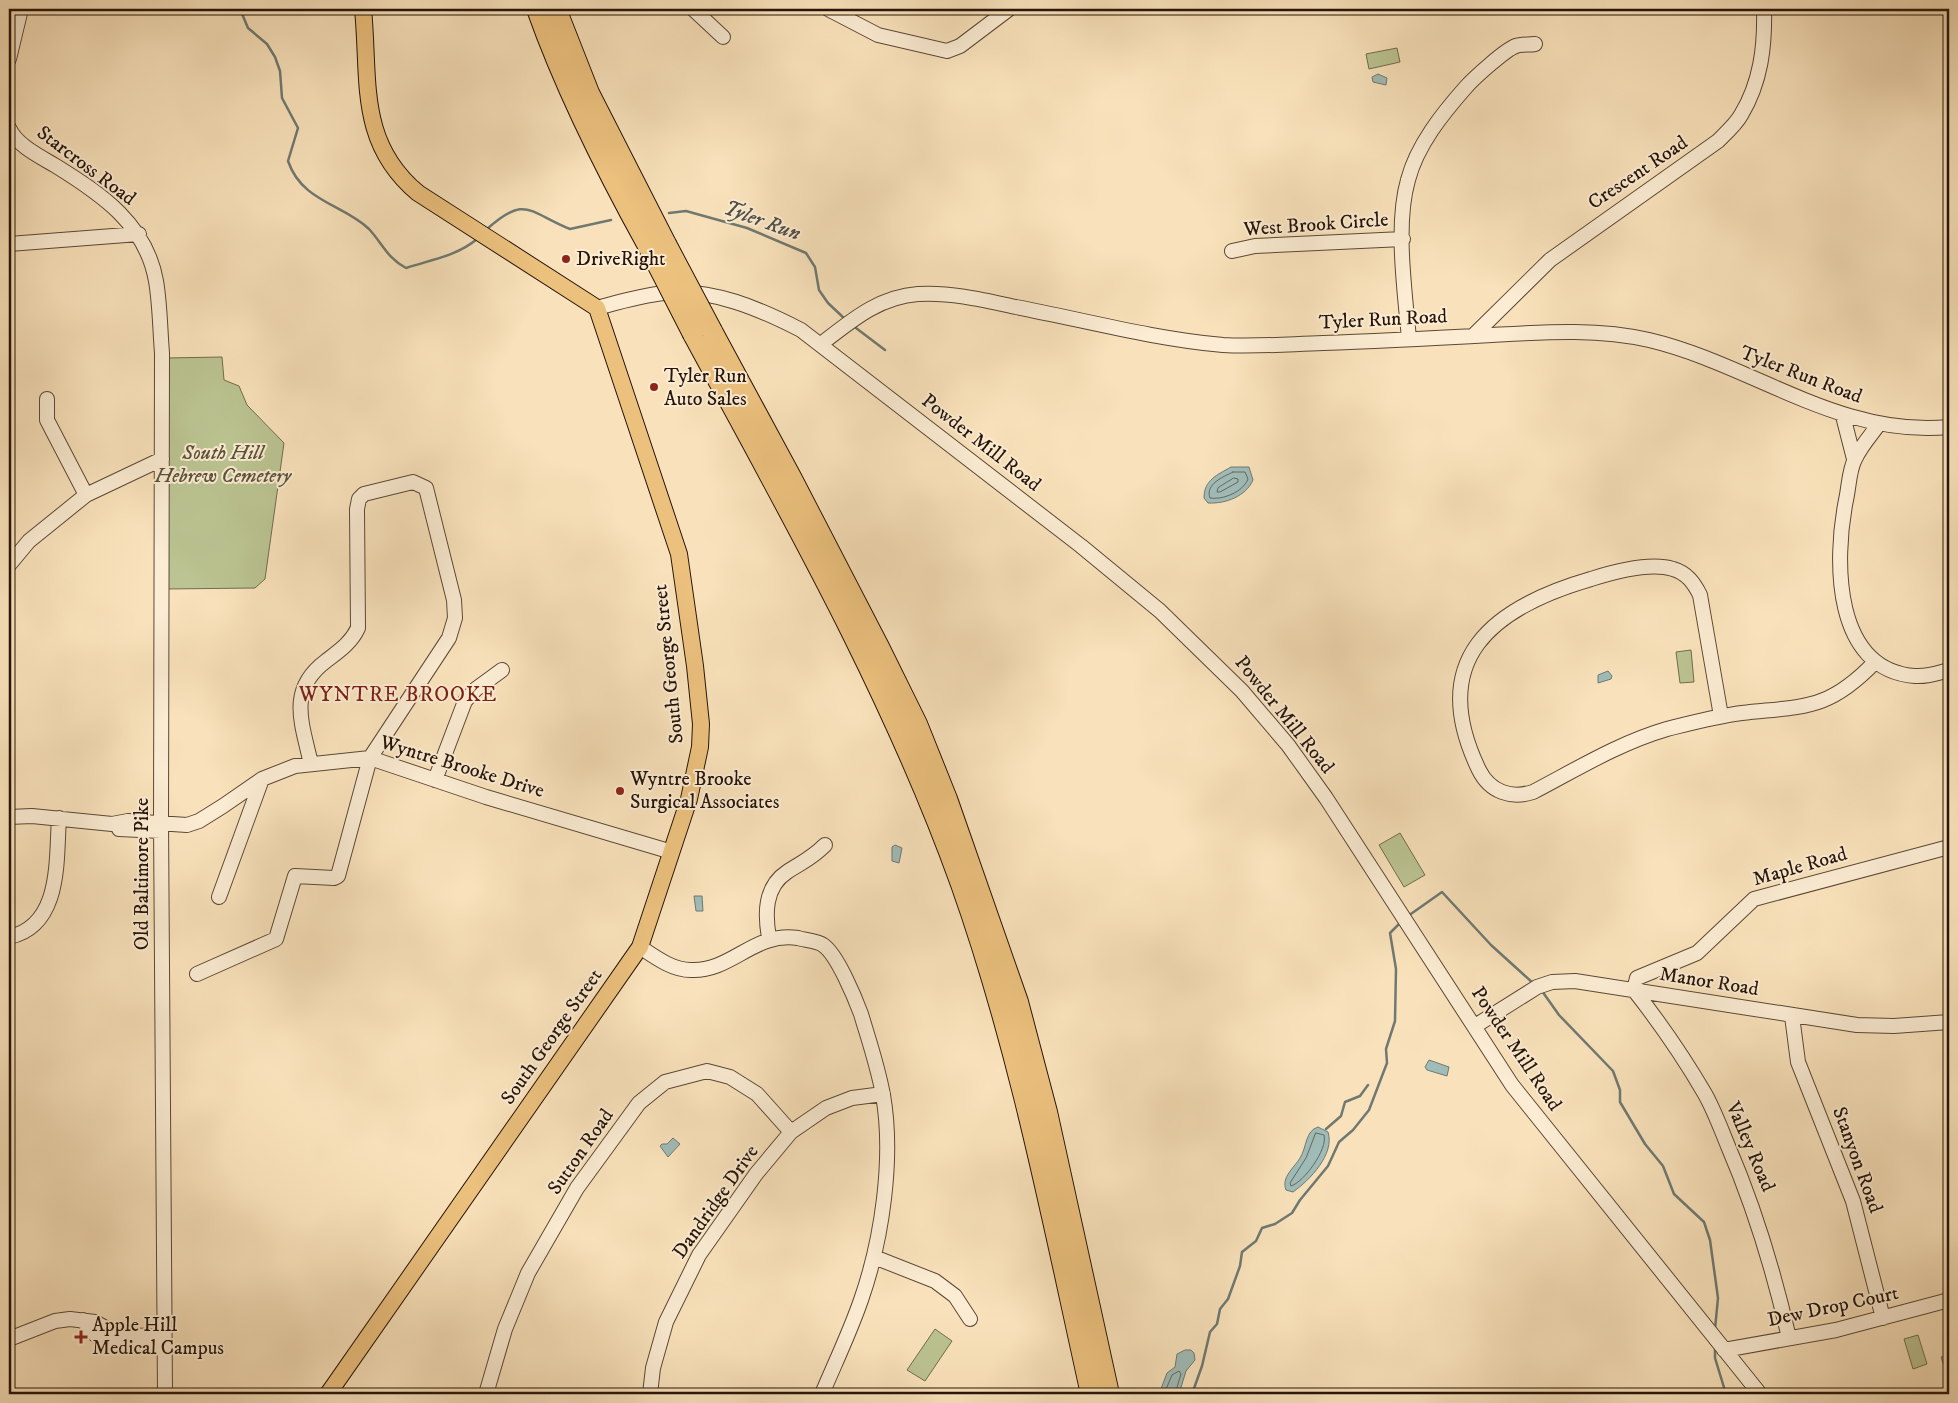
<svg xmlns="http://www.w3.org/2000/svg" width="1958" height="1403" font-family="'IM FELL DW Pica',serif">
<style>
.green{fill:#bbc492;stroke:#706c4e}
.water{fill:#a0bcb8;stroke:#6f7972}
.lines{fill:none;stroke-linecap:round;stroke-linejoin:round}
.shore{stroke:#636860;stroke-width:1}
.stream{stroke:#6f7972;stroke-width:2.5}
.minor-casing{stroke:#5b4836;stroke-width:16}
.major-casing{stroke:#261409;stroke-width:18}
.highway-casing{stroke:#261409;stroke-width:22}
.minor{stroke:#fbecd3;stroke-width:14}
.major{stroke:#ecc17e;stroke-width:16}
.highway{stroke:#ecc17e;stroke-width:20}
.highway-bridge-casing{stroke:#261409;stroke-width:22;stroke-linecap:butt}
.highway-bridge{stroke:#ecc17e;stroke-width:20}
.poi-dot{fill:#8f2418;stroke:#fbecd3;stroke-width:2}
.labels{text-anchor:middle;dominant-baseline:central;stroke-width:4;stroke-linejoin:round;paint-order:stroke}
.street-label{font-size:20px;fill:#261409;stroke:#fbecd3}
.poi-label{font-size:20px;fill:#261409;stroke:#fbecd3;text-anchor:start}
.park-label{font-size:20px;font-style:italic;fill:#5a5239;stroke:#fbecd3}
.water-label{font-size:21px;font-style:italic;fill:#514f46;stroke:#fbecd3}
.neighbourhood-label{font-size:21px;letter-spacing:1px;fill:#7a1f14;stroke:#fbecd3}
</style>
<rect width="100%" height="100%" fill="#f9e2bb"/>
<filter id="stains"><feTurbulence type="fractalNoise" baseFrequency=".004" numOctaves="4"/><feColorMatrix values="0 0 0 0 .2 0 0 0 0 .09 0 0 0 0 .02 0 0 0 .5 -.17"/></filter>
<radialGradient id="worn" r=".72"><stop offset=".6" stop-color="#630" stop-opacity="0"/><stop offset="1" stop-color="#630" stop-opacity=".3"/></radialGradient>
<path class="green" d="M1397,48L1400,62L1369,69L1366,54Z
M222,357L224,380L239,386L247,405L284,443L265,579L255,588L166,589L165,358Z
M1691,650L1694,682L1680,683L1676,652Z
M1400,833L1425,875L1404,887L1379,845Z
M935,1329L952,1341L925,1381L907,1370Z
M1918,1335L1927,1364L1913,1369L1904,1339Z"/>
<path class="water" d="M1378,74L1387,78L1386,85L1373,82L1372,77Z
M1231,467H1249L1253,480C1246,496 1226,504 1208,503L1204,498C1204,480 1217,475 1231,467Z
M1608,671L1612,676L1611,679L1598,683V675Z
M895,845L902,848L899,863L892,861V847Z
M694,896H702L703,911H696Z
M1429,1060L1449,1067L1447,1076L1427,1070L1425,1067Z
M1318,1127L1328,1132C1335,1154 1310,1180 1293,1192L1286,1190C1281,1177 1294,1168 1300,1158C1307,1147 1305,1131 1318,1127Z
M673,1138L680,1144L668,1157L660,1146L662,1144H667Z
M1185,1350H1191L1194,1353L1195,1360L1186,1371L1179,1394H1159L1167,1373L1175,1367L1177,1354Z
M1949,1355V1372L1946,1373L1941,1357Z"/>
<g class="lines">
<path class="shore" d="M1233,472H1245L1248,479C1243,492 1223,500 1210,498C1205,484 1223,477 1233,472Z
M1234,478L1238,479V482L1220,492H1217L1218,488Z
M1316,1133L1324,1135C1328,1149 1304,1182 1291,1186L1290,1183L1306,1158Z
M1164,1394L1172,1375L1179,1371L1181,1374L1175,1394"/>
<path class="stream" d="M240,9L248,28L267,44L275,57L280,71L282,98L298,128L288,161C302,202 343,204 369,229C382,243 388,259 406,268C430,260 457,256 477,239
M669,213L686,211L747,228L806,253L815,267L819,290L828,303L846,320
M486,230C526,194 528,212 570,229L611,220
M852,325L885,350
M1408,916L1442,892L1491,945L1534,984
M1542,991L1559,1015L1613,1071L1620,1090V1102L1645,1144L1663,1166L1674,1194L1704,1222L1710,1240L1718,1298L1715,1329
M1326,1129L1341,1116L1345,1102L1360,1096L1368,1085
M1715,1347V1358L1726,1394
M1192,1394L1202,1366L1210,1332L1217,1324L1220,1309L1228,1299L1240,1266L1242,1252L1256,1241L1262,1228L1275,1224L1292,1213L1300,1200L1328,1166L1339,1142L1353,1130L1369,1110L1387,1063L1386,1049L1395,1021L1396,969L1390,933L1400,923"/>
<g class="minor-casing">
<path id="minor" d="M693,9L723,37
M828,9L878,35L947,51L960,46L1009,9
M9,59L21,9
M9,128C16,145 41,157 56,166C101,194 146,224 156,281C160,304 160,329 162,353L161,822L165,1394
M9,244L139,234
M1232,251L1255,246L1403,239
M597,308C619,302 642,295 665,293C712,288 760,309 801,330L1081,546L1160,611L1242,691L1288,745L1326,798L1512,1085L1760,1394
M1473,336L1550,260L1718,141C1726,133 1736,124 1741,115C1761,82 1765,46 1764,9
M1409,339C1405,292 1395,225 1408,180C1417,145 1443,113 1466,87C1474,78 1506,49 1516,46C1521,44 1529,45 1535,44
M821,344C851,321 878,297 918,294C951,292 984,300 1016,307C1084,320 1154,339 1223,345C1256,347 1290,344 1323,343C1379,341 1436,338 1492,335C1544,332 1598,328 1649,340C1751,364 1840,438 1949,427
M47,399V420L86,495
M1843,416L1854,459
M1879,424C1871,435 1861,446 1855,459C1849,470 1849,487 1846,500C1834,560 1833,670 1915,676C1927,677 1938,673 1949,670
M9,565L29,541L86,495L162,459
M1721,716L1700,595C1694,583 1687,573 1673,569C1651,562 1613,572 1591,579C1491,608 1426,660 1479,770C1490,792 1511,799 1533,792C1577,769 1619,743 1667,729C1691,723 1717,716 1742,713C1804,706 1828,711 1875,662
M435,780L465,701L476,689L502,670
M9,817L32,816L112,824L128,821L187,825L199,821L223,806L262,779L295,766L370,758L486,797L672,852
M119,829L161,831
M219,897L262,779
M9,937C62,926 56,859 59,818
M769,938C765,915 764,887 787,872C802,862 811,859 825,845
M640,947C655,957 672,970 691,970C731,972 755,931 798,938C804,940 818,941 823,945C837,954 855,998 861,1014C869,1041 878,1067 883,1095C894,1158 882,1240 861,1300C850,1332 835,1363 822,1394
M197,974L276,939L295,876L334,878L338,876L370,758L449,638L455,618L454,600L426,488L413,482L364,494L359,499L357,509L358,628C351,643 339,651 326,661C287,690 302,723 311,764
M1792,1016L1798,1062L1853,1201L1883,1318
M1475,1026L1537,987L1552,982L1575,981L1857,1025L1894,1026L1949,1022
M874,1257L935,1281L955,1296L970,1319
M83,1320C98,1347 125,1346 153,1347L160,1341
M1789,1338C1774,1272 1755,1209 1728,1146C1721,1129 1714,1110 1705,1094C1684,1058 1660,1023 1634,990L1637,978L1697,953L1754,899L1949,847
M9,1339L55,1321L70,1319L95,1322L118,1335L152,1336L160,1341H165
M1724,1350L1836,1330L1949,1300
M486,1394L505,1329L528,1273L577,1188L639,1103L665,1082L707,1071L730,1077L757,1094L791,1132
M650,1394L653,1368L666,1322L699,1255L756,1174L791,1132L826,1108L852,1098L883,1094"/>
</g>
<g class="major-casing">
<path id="major" d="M328,1394L640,947L689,799L700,747L701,724L695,666L679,554L597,308L418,193C357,142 370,80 363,9"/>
</g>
<g class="highway-casing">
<path id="highway" d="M537,9C566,91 606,170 648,246
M556,9L589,93L666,244
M712,331L792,479L879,647L917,724L947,799L1018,1002L1047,1112L1109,1394
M693,334C790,513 892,692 961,884C1020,1050 1053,1223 1091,1394"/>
</g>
<use href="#minor" class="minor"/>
<use href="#major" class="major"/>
<use href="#highway" class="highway"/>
<g class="highway-bridge-casing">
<path id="highway-bridge" d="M666,244L712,331
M648,246L693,334"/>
</g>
<use href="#highway-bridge" class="highway-bridge"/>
</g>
<g class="poi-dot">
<circle cx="566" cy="259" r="5"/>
<circle cx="654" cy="387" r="5"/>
<circle cx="620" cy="791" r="5"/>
<path d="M78.5 1329.5h5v5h5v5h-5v5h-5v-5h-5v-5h5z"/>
</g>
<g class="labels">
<g class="street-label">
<text transform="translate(86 166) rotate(37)">Starcross Road</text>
<text transform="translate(1638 173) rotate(-34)">Crescent Road</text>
<text transform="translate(1316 225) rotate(-4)">West Brook Circle</text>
<text transform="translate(1383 320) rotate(-3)">Tyler Run Road</text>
<text transform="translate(1801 375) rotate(21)">Tyler Run Road</text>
<text transform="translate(981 443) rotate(38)">Powder Mill Road</text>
<text transform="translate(669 664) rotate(-96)">South George Street</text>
<text transform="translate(1284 715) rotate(51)">Powder Mill Road</text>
<text transform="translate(462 767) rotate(17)">Wyntre Brooke Drive</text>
<text transform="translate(1800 867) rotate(-16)">Maple Road</text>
<text transform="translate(142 874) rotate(-90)">Old Baltimore Pike</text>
<text transform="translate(1709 982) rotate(9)">Manor Road</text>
<text transform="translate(552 1037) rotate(-55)">South George Street</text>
<text transform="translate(1516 1049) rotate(56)">Powder Mill Road</text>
<text transform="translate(1750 1147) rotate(67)">Valley Road</text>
<text transform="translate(581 1152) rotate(-55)">Sutton Road</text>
<text transform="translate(1857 1160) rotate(70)">Stanyon Road</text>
<text transform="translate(716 1202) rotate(-55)">Dandridge Drive</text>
<text transform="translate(1833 1307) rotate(-12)">Dew Drop Court</text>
</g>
<g class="poi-label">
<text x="576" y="259">DriveRight</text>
<text x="664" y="376">Tyler Run<tspan x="664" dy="23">Auto Sales</tspan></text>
<text x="630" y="779">Wyntre Brooke<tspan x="630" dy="23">Surgical Associates</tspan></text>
<text x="92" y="1325">Apple Hill<tspan x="92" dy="23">Medical Campus</tspan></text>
</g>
<g class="park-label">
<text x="223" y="453">South Hill<tspan x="223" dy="23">Hebrew Cemetery</tspan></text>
</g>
<g class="water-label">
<text transform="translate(762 221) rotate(20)">Tyler Run</text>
</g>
<g class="neighbourhood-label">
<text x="398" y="695">WYNTRE BROOKE</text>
</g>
</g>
<rect width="1958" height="1403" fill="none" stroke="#f9e2bb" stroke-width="30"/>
<rect x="10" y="10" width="1938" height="1383" fill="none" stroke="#261409" stroke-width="2.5"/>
<rect x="15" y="15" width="1928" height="1373" fill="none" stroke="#261409"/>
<rect width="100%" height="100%" filter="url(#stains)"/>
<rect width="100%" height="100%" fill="url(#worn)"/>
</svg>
